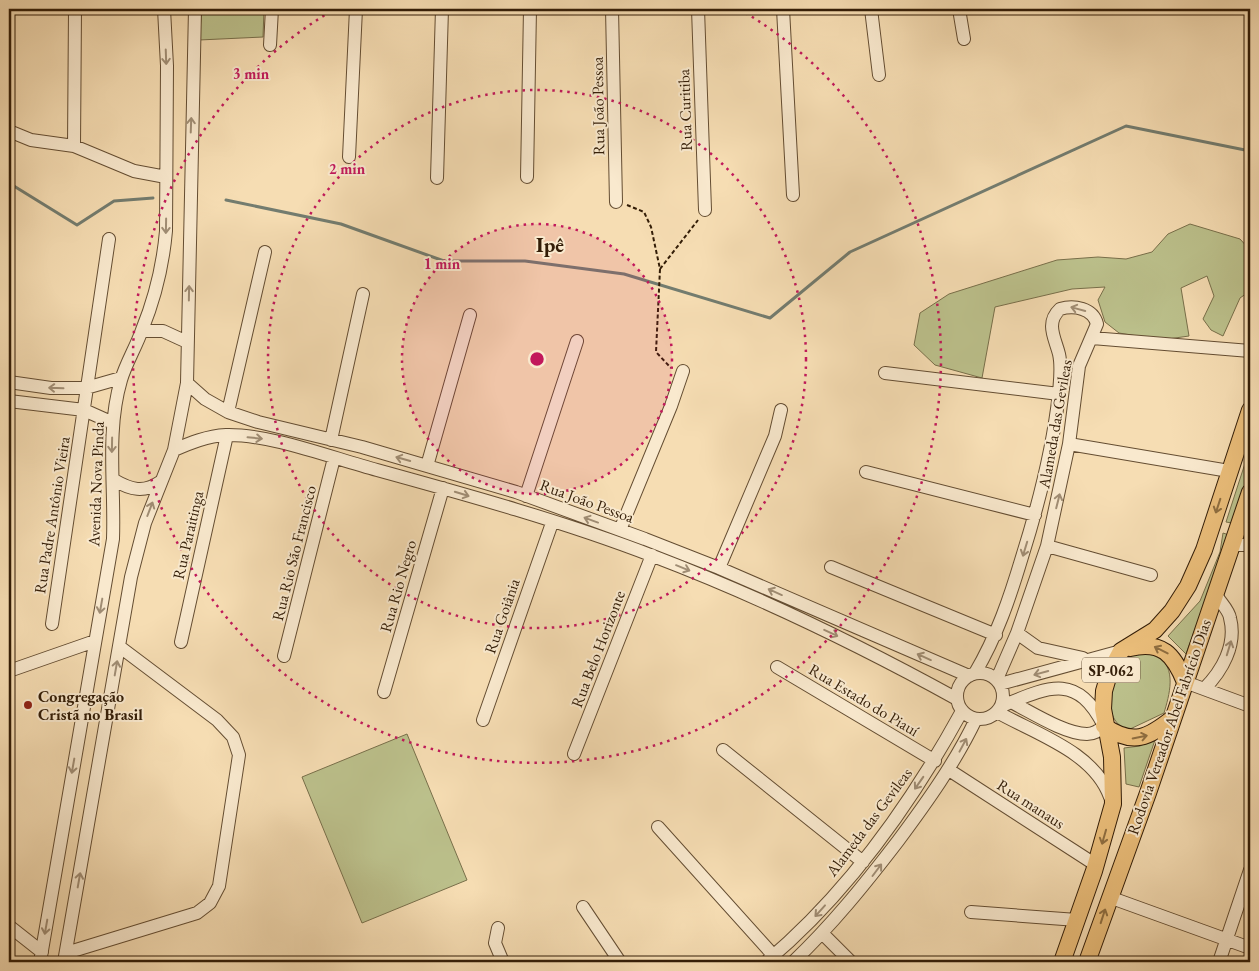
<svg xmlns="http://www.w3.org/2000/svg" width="1259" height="971" font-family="'EB Garamond',serif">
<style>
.green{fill:#bcc18c;stroke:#786f4a}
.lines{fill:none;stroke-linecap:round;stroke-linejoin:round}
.stream{stroke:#737c6f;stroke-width:3}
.minor-casing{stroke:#644d32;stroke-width:14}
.major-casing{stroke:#331d07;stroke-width:18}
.path{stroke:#331d07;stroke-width:2;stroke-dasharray:4 2.5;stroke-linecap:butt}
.minor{stroke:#f9e9ce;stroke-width:12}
.major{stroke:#ebbe7a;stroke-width:16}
.oneway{stroke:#a08d74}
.oneway2{stroke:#8f6e40}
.ring{fill:none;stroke:#c2185b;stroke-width:2.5;stroke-dasharray:2.5 5}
.poi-dot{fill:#8f2418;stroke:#f9e9ce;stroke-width:2}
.labels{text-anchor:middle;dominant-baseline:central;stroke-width:4;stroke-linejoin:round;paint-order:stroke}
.shield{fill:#f9e9ce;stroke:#6e5a43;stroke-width:1}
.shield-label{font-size:15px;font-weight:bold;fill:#331d07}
.street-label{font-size:16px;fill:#331d07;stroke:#f9e9ce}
.poi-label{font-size:16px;font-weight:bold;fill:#331d07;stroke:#f9e9ce;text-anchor:start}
.district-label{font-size:21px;font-weight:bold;fill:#331d07;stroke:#f9e9ce}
.centre{fill:#c2185b;stroke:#f9e9ce;stroke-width:2.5}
.ring-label{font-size:15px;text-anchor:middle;font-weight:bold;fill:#c2185b;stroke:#f9e9ce;stroke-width:4;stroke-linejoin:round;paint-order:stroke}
</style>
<rect width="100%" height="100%" fill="#f6ddb3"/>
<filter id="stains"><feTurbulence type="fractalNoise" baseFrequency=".004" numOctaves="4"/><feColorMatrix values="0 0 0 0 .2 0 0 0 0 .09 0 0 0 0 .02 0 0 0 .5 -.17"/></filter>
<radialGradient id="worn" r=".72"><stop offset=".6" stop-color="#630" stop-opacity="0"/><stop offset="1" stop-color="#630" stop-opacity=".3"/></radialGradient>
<path class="green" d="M202,9H264L263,37L199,40Z
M1190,224L1240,239L1250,250V291L1240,298L1223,336L1211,330L1203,319L1214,296L1207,276L1181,288L1189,336L1161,340L1119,333L1105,322L1098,300L1105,287L1072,289L995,307L982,378L935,365L914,345L920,313L949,294L1057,260L1098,257L1126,259L1152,252L1168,234Z
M1250,448V469L1232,523L1226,522Z
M1223,533L1229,535L1186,654L1168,636L1200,601L1220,552Z
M1137,652C1142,653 1151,653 1156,655C1178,667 1169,696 1164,713L1128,730C1096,719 1113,666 1137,652Z
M407,734L467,880L362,923L302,777Z
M1156,737L1139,787L1126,784L1124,748L1140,746Z"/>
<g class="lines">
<path class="stream" d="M9,183L77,225L114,201L153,198
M226,200L341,224L444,261H525L624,274L770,318L850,252L1126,126L1250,151"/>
<g class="minor-casing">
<path id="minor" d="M612,9L616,202
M698,9L705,210
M783,9L793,195
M871,9L879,75
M959,9L964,39
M270,45L272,9
M9,131L31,140L74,146L134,171L166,177
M74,146L75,9
M349,157L356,9
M527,177L530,9
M437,178L442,9
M142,331H163L187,342
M1092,338L1250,351
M885,373L1059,394
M9,382L51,388H86L121,378
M187,383L205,399L228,412L258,422L362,447L516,492L645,539L719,568L969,676
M9,401L84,410L113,423
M228,412L265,252
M331,440L363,294
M1069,444L1229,471
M174,450C190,443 207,436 226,435C271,434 332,458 377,470C468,495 565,522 653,556C758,596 859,645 957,699
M427,466L470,315
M866,472L1035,515
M114,480C131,490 144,493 160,482
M526,496L577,341
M620,530L671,406L683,371
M1233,545H1250
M1047,546L1151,575
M831,567L996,635
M719,568L775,436L781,410
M52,624L109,239
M1017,633L1038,648L1083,658
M181,642L227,435
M284,656L334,458
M777,667L935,761
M9,671L95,641
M957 696a23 23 0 1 1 46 0a23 23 0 1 1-46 0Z
M975,673C997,636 1010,597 1022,557C1039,503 1053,448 1059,393C1060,380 1062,367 1059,354C1055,338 1045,323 1060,309C1074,305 1093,308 1097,324L1079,366L1069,444L1047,546L1017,633L997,679
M1185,682L1250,706
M1000,684L1121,651
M1204,689C1222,671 1237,645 1230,618C1229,610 1220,602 1216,595
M384,692L443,488
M1002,706C1048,687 1077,672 1104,726C1099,730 1095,734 1087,734C1065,734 1031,712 1011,702
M997,712C1036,734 1094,752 1110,797
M483,720L552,523
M723,750L863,862
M574,754L652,555
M949,770L1096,865
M658,827L774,956
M1109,897L1250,948
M583,907L620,962
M971,912L1077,920
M9,926L42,952
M498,928L495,943L503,962
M823,934L851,962
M66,953L197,913L210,903L219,886L239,755L233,737L217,720L120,647
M40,962L113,539C115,486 106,431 121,380C126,363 136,347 142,330C155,298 163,265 166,231L167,66L164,9
M64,962L131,577L145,523L174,450L187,383L195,9
M766,962C847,894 911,804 962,711
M793,962C832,925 865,884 898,841C927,802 955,763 976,719
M1219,962L1250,870"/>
</g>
<g class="major-casing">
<path id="major" d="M1130,648C1162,640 1174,655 1185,682
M1104,726C1133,746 1148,738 1173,718
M1062,962L1094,871L1113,804L1112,757L1103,709L1104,691L1109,674L1121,651L1155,630L1172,611L1188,586L1204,550L1250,410
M1087,962L1148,793L1250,492"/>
</g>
<path class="path" d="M627,205L644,212L651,227L660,269L656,352L671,368
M660,269L698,220"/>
<use href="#minor" class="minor"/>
<use href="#major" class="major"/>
</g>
<defs><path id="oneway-shaft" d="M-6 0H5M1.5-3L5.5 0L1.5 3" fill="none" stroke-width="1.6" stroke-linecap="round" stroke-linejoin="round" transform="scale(1.25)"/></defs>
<g class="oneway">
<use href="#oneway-shaft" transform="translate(166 57) rotate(88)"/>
<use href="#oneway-shaft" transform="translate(191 125) rotate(-88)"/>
<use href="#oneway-shaft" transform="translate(166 226) rotate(91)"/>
<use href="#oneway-shaft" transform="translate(189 293) rotate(-89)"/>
<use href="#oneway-shaft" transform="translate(1078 309) rotate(-165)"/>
<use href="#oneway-shaft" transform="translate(56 388) rotate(-178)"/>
<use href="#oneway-shaft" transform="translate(255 438) rotate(6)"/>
<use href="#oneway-shaft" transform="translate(112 445) rotate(91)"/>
<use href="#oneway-shaft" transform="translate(403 459) rotate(-164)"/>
<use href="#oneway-shaft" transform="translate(462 494) rotate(17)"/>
<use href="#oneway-shaft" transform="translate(1058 501) rotate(-76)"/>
<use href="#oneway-shaft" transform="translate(150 509) rotate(-69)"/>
<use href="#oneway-shaft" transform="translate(591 520) rotate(-160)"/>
<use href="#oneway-shaft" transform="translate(1025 549) rotate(107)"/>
<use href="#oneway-shaft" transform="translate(683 568) rotate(22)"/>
<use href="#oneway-shaft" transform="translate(775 592) rotate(-156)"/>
<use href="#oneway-shaft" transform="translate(101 606) rotate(100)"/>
<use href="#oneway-shaft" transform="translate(831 633) rotate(25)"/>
<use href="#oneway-shaft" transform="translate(1229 648) rotate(-73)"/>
<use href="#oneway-shaft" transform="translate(924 657) rotate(-156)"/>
<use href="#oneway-shaft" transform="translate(116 668) rotate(-80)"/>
<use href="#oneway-shaft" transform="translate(1041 673) rotate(165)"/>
<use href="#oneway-shaft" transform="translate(963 745) rotate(-62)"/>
<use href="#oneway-shaft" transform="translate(73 766) rotate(100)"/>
<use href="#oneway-shaft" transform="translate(919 783) rotate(125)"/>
<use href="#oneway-shaft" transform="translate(877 870) rotate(-53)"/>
<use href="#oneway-shaft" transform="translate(79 880) rotate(-80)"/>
<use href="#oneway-shaft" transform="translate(820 911) rotate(132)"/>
<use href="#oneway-shaft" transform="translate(46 927) rotate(100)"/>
</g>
<g class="oneway2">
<use href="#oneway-shaft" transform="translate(1218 506) rotate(108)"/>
<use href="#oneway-shaft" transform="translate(1161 650) rotate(-153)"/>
<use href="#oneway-shaft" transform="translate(1140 737) rotate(-11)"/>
<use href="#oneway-shaft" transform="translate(1104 837) rotate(106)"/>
<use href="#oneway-shaft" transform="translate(1103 916) rotate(-72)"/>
</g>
<circle cx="537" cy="359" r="135" fill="#c2185b" fill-opacity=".12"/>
<g class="ring">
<circle cx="537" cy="359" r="135"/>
<circle cx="537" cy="359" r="269"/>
<path d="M739 9A404 404 0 1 1 335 9"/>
</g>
<circle class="poi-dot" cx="28" cy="705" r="5"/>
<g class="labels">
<rect class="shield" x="1082" y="657.5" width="58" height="25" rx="4"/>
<g class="shield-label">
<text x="1111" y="670">SP-062</text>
</g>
<g class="street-label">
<text transform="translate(598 106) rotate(-91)">Rua João Pessoa</text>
<text transform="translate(685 110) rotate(-92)">Rua Curitiba</text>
<text transform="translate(1055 424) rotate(-80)">Alameda das Gevileas</text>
<text transform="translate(96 484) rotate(-88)">Avenida Nova Pinda</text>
<text transform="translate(587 501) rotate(20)">Rua João Pessoa</text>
<text transform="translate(52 515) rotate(-81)">Rua Padre Antônio Vieira</text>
<text transform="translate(188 535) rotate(-77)">Rua Paraitinga</text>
<text transform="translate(294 553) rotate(-76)">Rua Rio São Francisco</text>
<text transform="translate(398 586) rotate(-74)">Rua Rio Negro</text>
<text transform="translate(502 616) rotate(-71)">Rua Goiânia</text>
<text transform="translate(598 649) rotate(-69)">Rua Belo Horizonte</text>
<text transform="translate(864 700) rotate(31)">Rua Estado do Piauí</text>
<text transform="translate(1169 727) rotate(-71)">Rodovia Vereador Abel Fabrício Dias</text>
<text transform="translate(1031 804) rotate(33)">Rua manaus</text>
<text transform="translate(869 822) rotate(-53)">Alameda das Gevileas</text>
</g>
<g class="poi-label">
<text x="38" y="696">Congregação<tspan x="38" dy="18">Cristã no Brasil</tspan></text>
</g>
<g class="district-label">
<text x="550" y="244">Ipê</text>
</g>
</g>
<circle cx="537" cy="359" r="8" class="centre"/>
<g class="ring-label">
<text x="251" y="79">3 min</text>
<text x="347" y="174">2 min</text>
<text x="442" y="269">1 min</text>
</g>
<rect width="1259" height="971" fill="none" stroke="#f6ddb3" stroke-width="30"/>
<rect x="10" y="10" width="1239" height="951" fill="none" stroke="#331d07" stroke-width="2.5"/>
<rect x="15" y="15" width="1229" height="941" fill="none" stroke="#331d07"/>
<rect width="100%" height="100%" filter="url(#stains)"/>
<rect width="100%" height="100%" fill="url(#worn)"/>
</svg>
